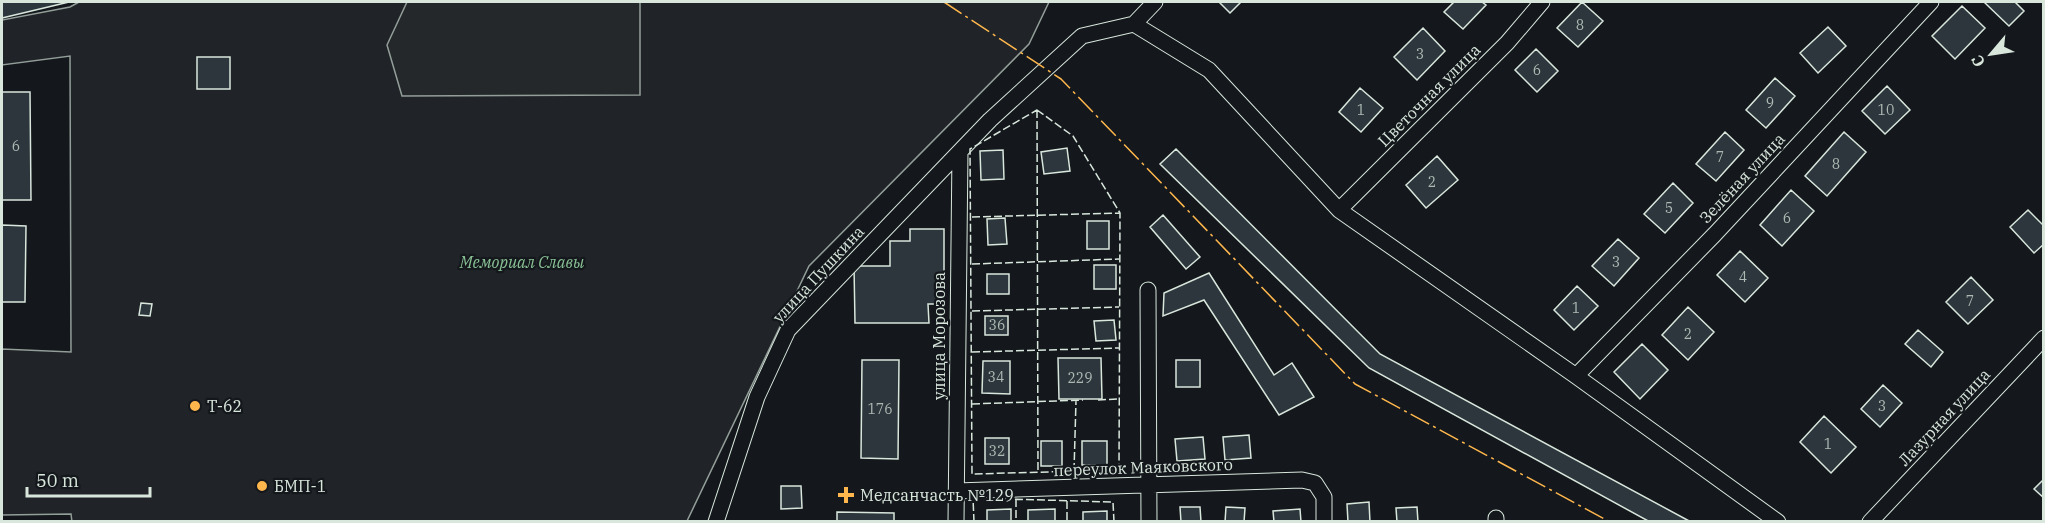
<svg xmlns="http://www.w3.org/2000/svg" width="2045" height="523" font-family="'IBM Plex Serif',serif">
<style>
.green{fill:#202428;stroke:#939e99;stroke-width:1.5}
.parking{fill:#24282b;stroke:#939e99;stroke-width:1.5}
.building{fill:#2c363c;stroke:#d8e6dc;stroke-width:1.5}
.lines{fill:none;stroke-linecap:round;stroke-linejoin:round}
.street-casing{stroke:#d8e6dc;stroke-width:17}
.street{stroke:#14181c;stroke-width:15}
.fence{stroke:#d8e6dc;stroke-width:1.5;stroke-dasharray:8 3;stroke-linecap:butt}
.power{stroke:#ffb74d;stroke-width:1.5;stroke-dasharray:21 4.5 3 4.5;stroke-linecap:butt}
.poi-dot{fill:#ffb74d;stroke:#14181c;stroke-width:2}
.labels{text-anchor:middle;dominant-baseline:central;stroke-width:4.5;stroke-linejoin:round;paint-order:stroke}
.number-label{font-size:14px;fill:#adbab4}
.street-label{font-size:16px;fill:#d8e6dc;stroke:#14181c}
.park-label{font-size:16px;font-style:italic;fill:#8ac095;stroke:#14181c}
.poi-label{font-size:16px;fill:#d8e6dc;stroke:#14181c;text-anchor:start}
</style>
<rect width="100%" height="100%" fill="#14181c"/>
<path class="green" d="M79,2H1049L1029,44L809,266L687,521L72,522L71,514L2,515V349L71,352L70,56L2,65V20L70,7Z"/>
<path class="parking" d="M407,2H640V95L402,96L387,45Z"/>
<path class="building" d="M2,2H69L2,18Z
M1219,2H1241L1230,13Z
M1454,2H1482L1486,5L1463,29L1444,12Z
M1582,2L1603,21L1578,47L1557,28Z
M1984,2H2015L2024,11L2009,26Z
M1962,6L1985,28L1955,59L1932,36Z
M1828,27L1846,46L1818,73L1800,53Z
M1423,28L1445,51L1417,80L1394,57Z
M1536,49L1558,71L1537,92L1515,70Z
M197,57H230V89H197Z
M1775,78L1795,96L1766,128L1746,110Z
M1887,86L1910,110L1885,134L1862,111Z
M1360,88L1383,108L1361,132L1339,112Z
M2,92H30L31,200H2Z
M1725,132L1744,150L1716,181L1696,164Z
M1844,132L1866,152L1827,196L1805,176Z
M1067,148L1070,171L1044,174L1041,152Z
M1176,149L1380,354L1691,522H1650L1369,368L1160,164Z
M1003,150L1004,179L981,180L980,151Z
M1437,156L1458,180L1426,208L1406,185Z
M1673,183L1693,203L1665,233L1644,214Z
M1791,190L1814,211L1782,246L1760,225Z
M2028,210L2044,226V244L2034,253L2010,227Z
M1163,215L1200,257L1186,269L1150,227Z
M1005,218L1007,244L988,245L987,219Z
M1087,221H1109V249H1087Z
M2,225L26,226L25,302H2Z
M910,229H944V304H928L929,323H855L854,266H890V241H910Z
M1618,239L1639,258L1614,286L1592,266Z
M1740,251L1768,278L1745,302L1717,275Z
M1094,265H1116V289H1094Z
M1209,273L1274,375L1292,363L1314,397L1279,415L1204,300L1163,316L1164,293Z
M987,274H1009V294H987Z
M1971,277L1993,300L1968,324L1946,302Z
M1577,286L1598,306L1574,330L1554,310Z
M141,303L152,304L150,316L139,315Z
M1688,307L1714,332L1688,360L1662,335Z
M985,316H1008V335H985Z
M1114,320L1116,340L1096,341L1094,321Z
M1918,330L1943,352L1931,367L1905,344Z
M1642,344L1668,370L1640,399L1614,372Z
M1058,358H1101L1102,399H1059Z
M862,360H899L898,459L861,458Z
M1176,360H1200V387H1176Z
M983,361H1010V394L982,393Z
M1883,385L1902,403L1880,427L1861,409Z
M1824,416L1856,447L1831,473L1800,442Z
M1249,435L1251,458L1225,460L1223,437Z
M1203,437L1205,459L1177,461L1175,439Z
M985,438H1009V464H985Z
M1041,441H1062V466H1041Z
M1082,441H1107V465H1082Z
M2044,479V498L2034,489Z
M781,486H801L802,508L781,509Z
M1369,502L1370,522H1348L1347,504Z
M1180,507H1200L1201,522H1181Z
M1226,507L1245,508L1244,522H1225Z
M1417,507L1418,522H1397L1396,508Z
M1011,509V522H987V510Z
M1055,509V522H1028V510Z
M1300,509L1301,522H1274L1273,511Z
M1107,511V522H1083V512Z
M837,512L894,513V522H837Z"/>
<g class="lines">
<g class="street-casing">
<path id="street" d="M1134,24L1155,2
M1339,210L1507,43L1542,2
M1148,290L1149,522
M1576,376L1715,234L1931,2
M956,491L1302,480L1315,483L1324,497V522
M716,522L757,397L788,330L990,120L1082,36L1134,24L1209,70L1339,210L1576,376L1778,522
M956,522L960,151
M1496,522V518
M1870,522L2044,338"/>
</g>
<use href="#street" class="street"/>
<path class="fence" d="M1037,110L1073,136L1120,213L1119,470L972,474L970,149Z
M1037,110L1038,472
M972,217L1120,213
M972,264L1119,259
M972,311L1119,307
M972,352L1119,348
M1098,400L1119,399
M972,404L1083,400
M1074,471L1076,401
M1016,499V522
M1067,501V522
M974,522L973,498L1113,502L1114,522"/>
<path class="power" d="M944,2L1061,79L1355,384L1610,522"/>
</g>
<g class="poi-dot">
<circle cx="195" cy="406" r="6"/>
<circle cx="262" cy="486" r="6"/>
<path d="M843 486h6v6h6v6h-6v6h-6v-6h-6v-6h6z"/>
</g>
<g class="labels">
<g class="number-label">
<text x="1580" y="25">8</text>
<text x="1420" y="54">3</text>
<text x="1537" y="70">6</text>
<text x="1770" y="103">9</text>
<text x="1361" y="110">1</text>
<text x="1886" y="110">10</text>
<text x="16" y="146">6</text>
<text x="1720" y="157">7</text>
<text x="1836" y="164">8</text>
<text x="1432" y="182">2</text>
<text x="1669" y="208">5</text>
<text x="1787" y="218">6</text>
<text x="1616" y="262">3</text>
<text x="1743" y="277">4</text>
<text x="1970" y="301">7</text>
<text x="1576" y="308">1</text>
<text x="997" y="325">36</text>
<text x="1688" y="334">2</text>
<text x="996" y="377">34</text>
<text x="1080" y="378">229</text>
<text x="1882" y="406">3</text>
<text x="880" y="409">176</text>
<text x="1828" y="444">1</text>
<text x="997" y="451">32</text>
</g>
<g class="street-label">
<text transform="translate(1429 95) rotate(-45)">Цветочная улица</text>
<text transform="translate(1742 178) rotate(-47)">Зелёная улица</text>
<text transform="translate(818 274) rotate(-47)">улица Пушкина</text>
<text transform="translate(939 336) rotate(-90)">улица Морозова</text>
<text transform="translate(1944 417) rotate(-47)">Лазурная улица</text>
<text transform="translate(1143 467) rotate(-2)">переулок Маяковского</text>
</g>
<g class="park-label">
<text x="522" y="262">Мемориал Славы</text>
</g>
<g class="poi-label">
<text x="207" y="406">Т-62</text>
<text x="274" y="486">БМП-1</text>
<text x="860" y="495">Медсанчасть №129</text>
</g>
</g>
<rect width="2045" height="523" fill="none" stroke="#d8e6dc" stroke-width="6"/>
<g transform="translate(1991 54) rotate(241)" stroke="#14181c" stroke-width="4.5" paint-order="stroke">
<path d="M0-4.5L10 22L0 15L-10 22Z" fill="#d8e6dc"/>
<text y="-9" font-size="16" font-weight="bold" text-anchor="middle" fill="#d8e6dc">С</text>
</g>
<path d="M27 487v9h123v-9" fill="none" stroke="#d8e6dc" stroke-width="3"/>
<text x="36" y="487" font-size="18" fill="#d8e6dc" stroke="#14181c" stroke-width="4.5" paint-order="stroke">50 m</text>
</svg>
